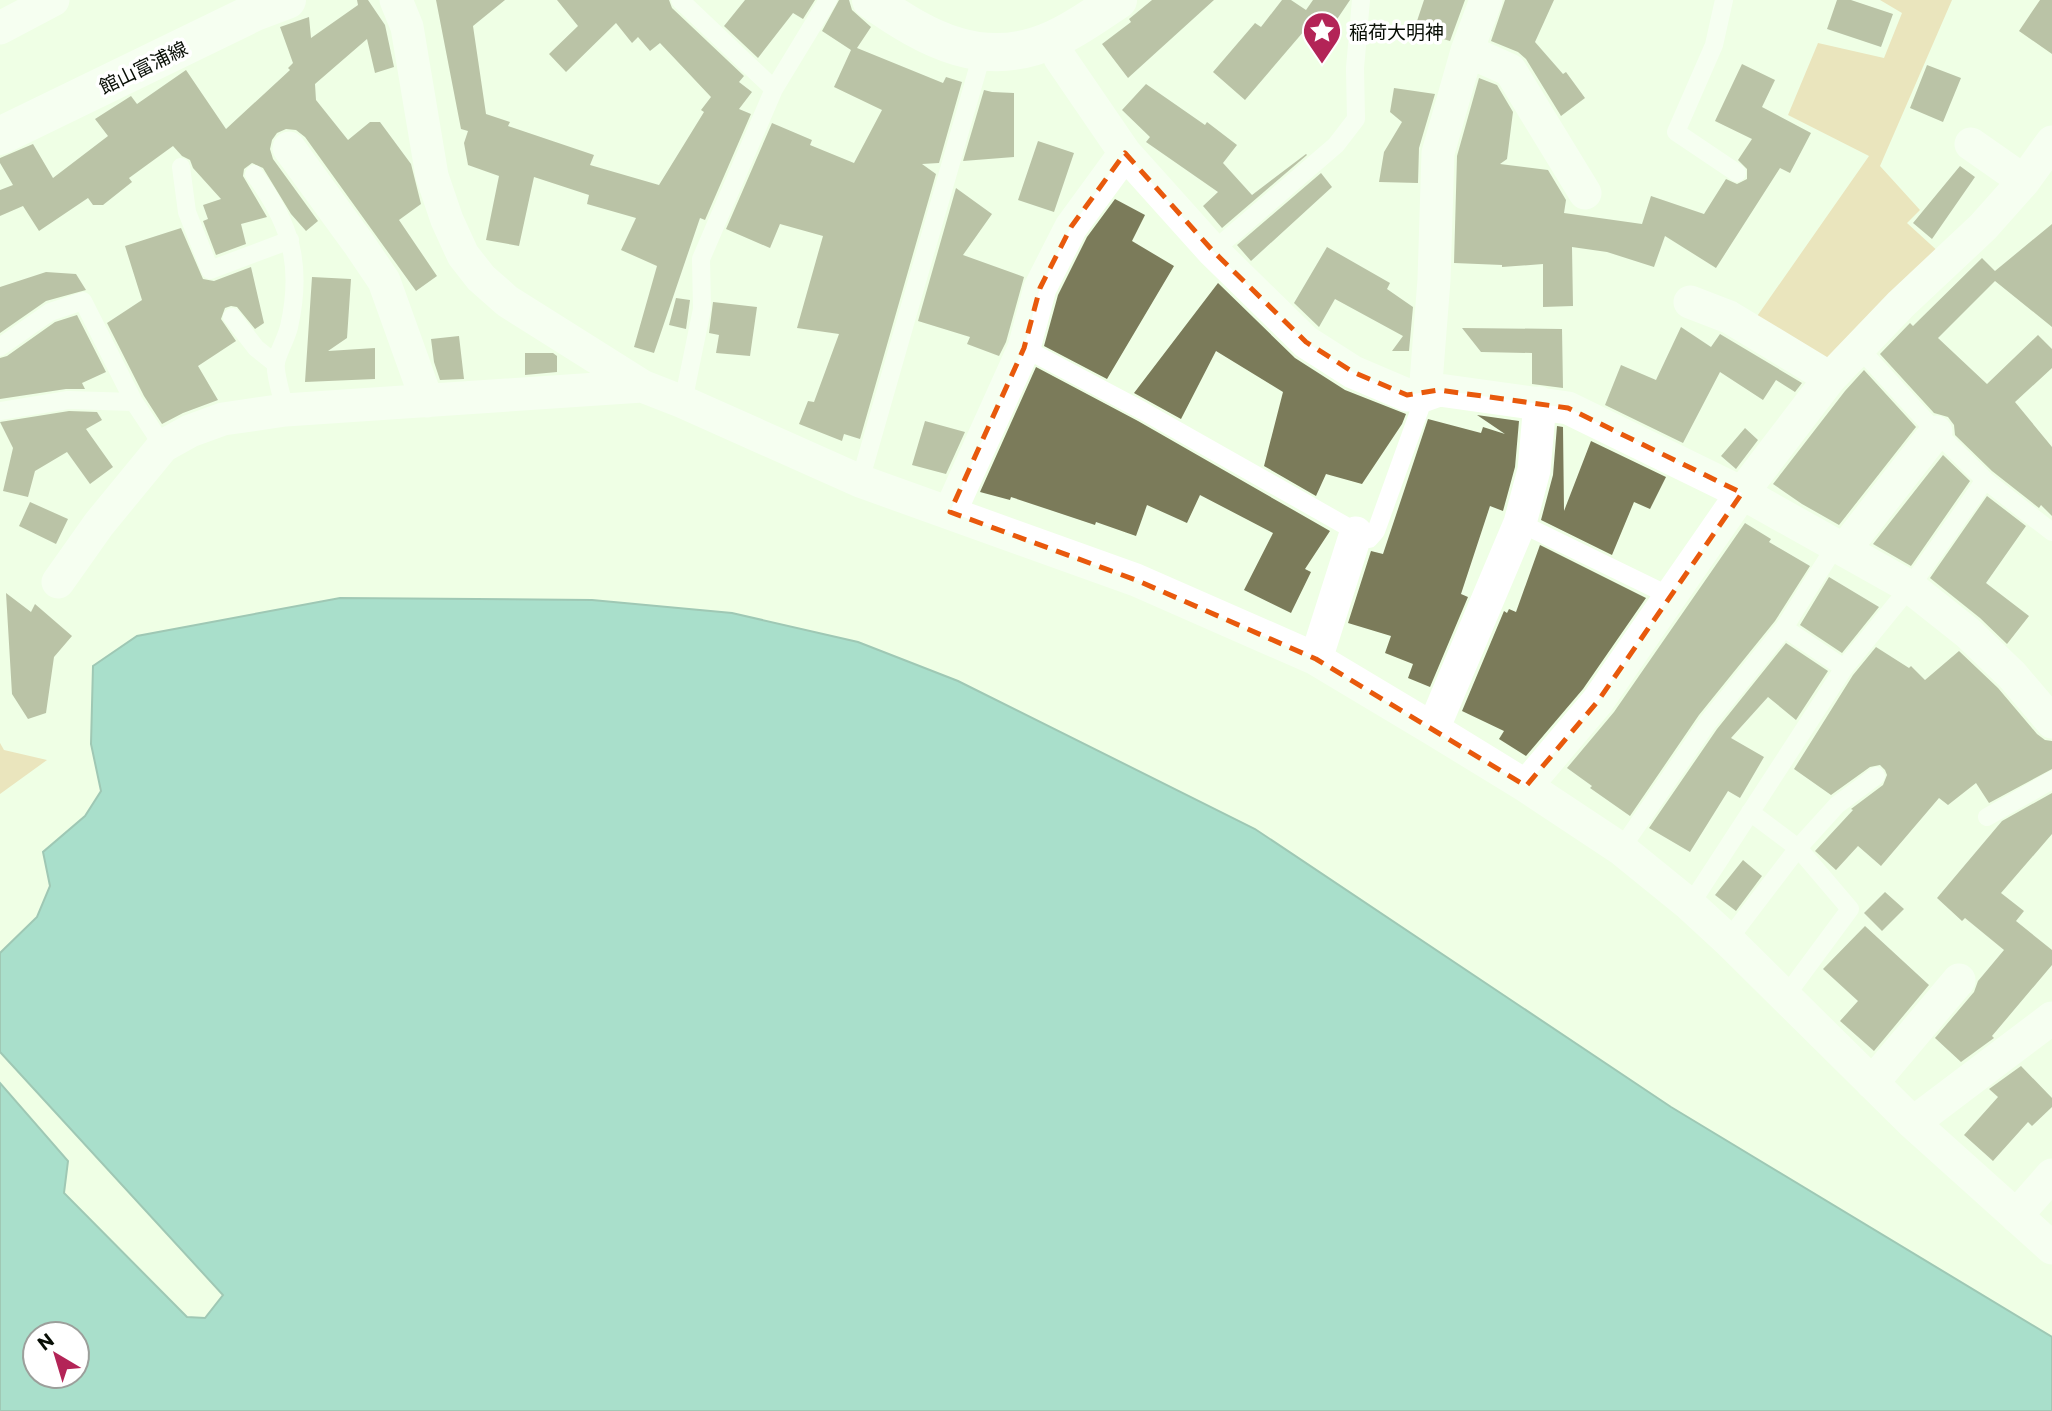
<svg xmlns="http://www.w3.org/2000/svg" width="2052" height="1411" font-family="Commissioner,'Noto Sans JP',sans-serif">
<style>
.green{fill:#e5c58c}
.water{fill:#56b8ab;stroke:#3f8579;stroke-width:2;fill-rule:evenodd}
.building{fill:#7b7b5a}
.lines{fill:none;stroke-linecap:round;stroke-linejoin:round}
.lane{stroke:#fff;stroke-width:18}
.street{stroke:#fff;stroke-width:33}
.secondary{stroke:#fff;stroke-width:38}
.marked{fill:none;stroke:#e8590c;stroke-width:5;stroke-dasharray:14 9;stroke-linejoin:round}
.labels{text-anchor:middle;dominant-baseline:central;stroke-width:7;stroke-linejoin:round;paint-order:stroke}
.poi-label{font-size:19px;fill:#080e05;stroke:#fff;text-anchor:start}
.street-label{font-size:19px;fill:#080e05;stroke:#fff}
</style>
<rect width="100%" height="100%" fill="#efffe5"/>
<path class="green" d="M1880,0H1952L1880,166L1920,210L1907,223L1941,254L1830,369L1753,322L1869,156L1788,115L1818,43L1884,58L1902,13Z
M0,743L4,750L47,760L0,794Z"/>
<path class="water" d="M340,598L592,600L732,613L858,642L958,681L1255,829L1671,1107L2052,1337V1411H0V1083L68,1161L64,1193L187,1317L205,1318L223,1295L0,1052V953L37,917L50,886L43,852L85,816L101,791L91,744L93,666L137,636ZM35,1334H77V1376H35Z"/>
<path class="building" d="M357,0H368L385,25L394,67L375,73L367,39L315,84L316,100L348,140L370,122H380L411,164L421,204L399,220L437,276L416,291L305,137L296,130L286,129L277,133L272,140L270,149L273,159L318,221L306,231L291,214L263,168L252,163L244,169L243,176L267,217L241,224L246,244L216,255L203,221L208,219L203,205L221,199L193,168L190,160L182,156L173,146L129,178L132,182L103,205H93L88,198L39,231L23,206L0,216V190L13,185L0,163V158L33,144L53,178L108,136L95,119L131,96L137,104L186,70L226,129L290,70L288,68L293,63L280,27L309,17L311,38L358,5Z
M436,0H505L473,26L486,114L510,122L508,126L594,155L590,165L659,185L704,112L701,110L711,97L660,43L650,51L638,37L632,43L616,23L566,72L549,54L578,26L557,0H669L672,8L744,76L739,82L752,92L739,109L751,114L705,220L700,218L654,353L634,347L657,266L621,250L636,218L587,204L589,195L534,177L519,246L486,240L499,176L468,165L464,143L468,131L461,129Z
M745,0H815L803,19L793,13L758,58L724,26Z
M839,0H849L852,10L871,27L857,48L943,83L946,77L962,82L939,163L922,164L936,174L860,439L844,434L842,441L799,424L808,401L814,402L839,334L797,328L823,236L780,224L770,248L726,229L772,123L812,140L810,145L854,163L882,110L834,87L851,50L822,31Z
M1152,0H1214L1128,78L1102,44L1131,22L1129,19Z
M1282,0H1291L1306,10L1313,0H1350L1321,43L1304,31L1245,100L1213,72L1255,23L1261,27Z
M1424,0H1465L1450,41L1414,30Z
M1505,0H1554L1535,42L1563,74L1566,72L1585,98L1561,116L1526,59L1518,52L1491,41Z
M1837,0H1851L1893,14L1881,47L1827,29Z
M2040,0H2052V54L2019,31Z
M1742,64L1775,80L1762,107L1811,133L1790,173L1780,168L1716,268L1665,236L1654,267L1607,252L1572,247L1573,306L1543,307V264L1502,267V265L1454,263L1457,156L1479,78L1497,85L1513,112L1507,159L1500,164L1548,170L1566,200L1564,213L1642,224L1651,196L1704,214L1726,179L1737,184L1747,179V169L1738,160L1752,139L1715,121Z
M1927,65L1961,78L1943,122L1910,108Z
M1146,84L1205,125L1207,122L1237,145L1223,163L1252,195L1306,154L1307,155L1222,228L1203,206L1218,192L1146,142L1150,137L1122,110Z
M1394,88L1435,94L1419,148L1418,183L1379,182L1384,152L1402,122L1390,112Z
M984,90L992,92L1014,93V157L963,161Z
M1038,141L1074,153L1054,212L1018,200Z
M1960,166L1975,177L1932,239L1913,223Z
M1321,173L1332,187L1251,261L1237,245Z
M956,188L992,214L963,255L1024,277L1006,342L999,356L967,344L970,337L918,321Z
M1115,199L1145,215L1132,241L1174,266L1107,379L1044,346L1058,295L1087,237Z
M2052,224V327L1995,281L1938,338L1987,384L2038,335L2052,349V368L2015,402L2052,447V516L2041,505L2039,508L1992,471L1955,435L1954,425L1948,417L1934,413L1880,354L1910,323L1913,326L1982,258L1995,271Z
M181,228L203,279L214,281L251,267L264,323L255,329L237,307L231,306L225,308L221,319L236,341L198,366L218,400L183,413L162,424L144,396L107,323L142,300L125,246Z
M1327,247L1390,283L1387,289L1413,307L1409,351H1392L1403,336L1335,299L1319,327L1294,303Z
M46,272L76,274L86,290L46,301L0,333V287Z
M312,277L351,279L347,338L328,351L375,348V379L305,382Z
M1218,283L1295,358L1345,390L1406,414L1402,424L1362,484L1326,474L1316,496L1264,466L1283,392L1216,351L1181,419L1134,393Z
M676,298L690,300L686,329L669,325Z
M713,302L757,307L750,356L716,353L719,335L709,333Z
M77,315L106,372L82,383L85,389H66L0,399V358L7,356L55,322Z
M1681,327L1711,347L1720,334L1802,383L1795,392L1776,380L1763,400L1720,372L1683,443L1605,405L1621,365L1656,380Z
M1462,328L1562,329L1563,388L1532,384V353L1481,352Z
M459,336L464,379L440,380L434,362L431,339Z
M525,353H553L557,356V372L525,375Z
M1036,367L1138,421L1330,531L1305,569L1311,572L1291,613L1244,590L1273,533L1200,495L1187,523L1147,505L1136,536L1096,522L1095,525L1011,497L1010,500L980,492Z
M1864,370L1916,427L1839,525L1802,504L1773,484L1845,391Z
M69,411L97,412L102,420L86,429L113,467L90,484L67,452L35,471L28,497L3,491L13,448L0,422Z
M1477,415L1519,421L1515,467L1503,511L1490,506L1461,594L1468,597L1430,687L1408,678L1413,664L1385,653L1391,636L1348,623L1371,551L1383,554L1428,419L1481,433L1483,427L1505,434Z
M925,421L965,432L946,474L912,465Z
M1557,426L1563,427L1564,511L1591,441L1666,477L1650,509L1634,502L1612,555L1541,520L1553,475Z
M1745,428L1758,440L1736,469L1721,456Z
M1943,455L1970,481L1911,566L1873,544Z
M1987,496L2026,526L1986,583L2029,616L2007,644L1980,618L1930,578Z
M30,502L68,519L56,544L19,526Z
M1745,523L1771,539L1769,542L1810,566L1775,621L1699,715L1630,816L1590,788L1592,786L1567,768L1614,712Z
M1540,545L1646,598L1583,689L1526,756L1499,739L1504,731L1462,711L1504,611L1507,613L1509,609L1516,612Z
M1829,577L1879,607L1842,653L1800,625Z
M6,593L31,612L35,604L72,636L54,657L46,713L28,719L12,694Z
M1786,643L1828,671L1796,720L1768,697L1731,738L1764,757L1740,798L1728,791L1690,852L1649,828L1717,729Z
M1876,647L1909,668L1911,666L1925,680L1959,651L1998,688L2037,734L2045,740L2052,741V769L1989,803L1976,783L1948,805L1939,798L1881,866L1858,846L1836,870L1815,851L1853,810L1851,809L1883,785L1887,775L1885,770L1880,765L1870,767L1831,795L1794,769L1853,675Z
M2052,793V834L2001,893L2024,911L2016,921L2052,950V965L1992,1036L1994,1038L1961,1062L1935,1038L1974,992L1978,981L2004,950L1965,918L1962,921L1937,898L2002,821Z
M1743,860L1762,876L1736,911L1715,895Z
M1885,892L1904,909L1882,931L1864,913Z
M1865,926L1929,985L1874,1051L1840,1021L1858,1001L1823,969Z
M2021,1066L2052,1098V1107L2032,1126L2028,1122L1993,1161L1964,1135L1998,1097L1989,1089Z"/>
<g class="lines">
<path class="lane" d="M680,0L774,89
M1724,0L1714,45L1676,132L1737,173
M181,167L187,212L210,270L290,240
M254,174C291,224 303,265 289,327C286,339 279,350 276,362C274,373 283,399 285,410
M1213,251L1336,145L1356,119L1355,68L1361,0
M232,317L256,348L276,364
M0,347L50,312L83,301L134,402L163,446
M1024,348L1143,411L1369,539L1376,531L1425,395
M1860,349L1936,432L1985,480L2052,532
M683,402L702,309L701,259L774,89L828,0
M0,411L68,400L134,402
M860,481L982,54
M1520,523L1670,596
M1784,628L1844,668
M1750,812L1798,848L1850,909L1785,997
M1987,817L2052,780
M1621,849L1708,722L1784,628L1836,545
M1690,905L1844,668L1910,587L1985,480
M1728,940L1798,848L1837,805L1876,776"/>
<path class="street" d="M396,0L407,27L432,176L447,220L463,255L481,278L507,301L642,386L683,402L860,481L1136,580L1316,659L1433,729L1526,786L1621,849L1690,905L1728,940L1913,1123L2052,1248
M0,28L53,0
M1053,40L1060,58L1125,153L1213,251L1306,342L1353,372L1407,395H1425L1439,390L1568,408L1742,493L1910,587L1968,633L2012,675L2052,722
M1467,51L1510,70L1585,193
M1971,144L2024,181
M289,148L359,244L384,281L427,401
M1690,302L1729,317L1830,378
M1425,395L1434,280L1438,153L1467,51L1486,0
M950,512L1024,348L1040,288L1071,227L1125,153
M1844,550L1936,432
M58,582L99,524L163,446L190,431L223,419L285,410L642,386
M1316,659L1356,533
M1433,729L1520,523L1534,470L1540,403
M1526,786L1598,701L1742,493L1830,378L1901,304L1983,227L2024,181L2052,142
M1872,1083L1959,980
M1913,1123L2052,1018
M2016,1216L2052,1175"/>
<path class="secondary" d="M871,0C928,40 984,71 1054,39C1077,29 1098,13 1118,0
M0,136L255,12L287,0"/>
</g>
<path d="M0 0H2052V1411H0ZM1125,153L1213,251L1306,342L1353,372L1407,395L1439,390L1568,408L1742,493L1598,701L1526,786L1316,659L1136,580L950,512L1024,348L1040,288L1071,227Z" fill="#efffe5" fill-opacity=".55" fill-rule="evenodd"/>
<path class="marked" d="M1125,153L1213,251L1306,342L1353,372L1407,395L1439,390L1568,408L1742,493L1598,701L1526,786L1316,659L1136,580L950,512L1024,348L1040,288L1071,227Z"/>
<defs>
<g id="sight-pin" transform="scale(2.0125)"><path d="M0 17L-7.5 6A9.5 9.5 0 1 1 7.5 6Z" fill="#b32457" stroke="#fff"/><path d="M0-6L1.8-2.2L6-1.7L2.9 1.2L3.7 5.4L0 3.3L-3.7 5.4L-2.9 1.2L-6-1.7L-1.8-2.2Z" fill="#fff"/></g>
</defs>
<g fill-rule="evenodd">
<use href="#sight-pin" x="1322" y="31"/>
</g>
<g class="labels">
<g class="poi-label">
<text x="1349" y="31">稲荷大明神</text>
</g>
<g class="street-label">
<text transform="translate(143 67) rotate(-26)">館山富浦線</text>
</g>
</g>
<g transform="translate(56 1355) rotate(322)"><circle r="33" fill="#ffffff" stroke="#9c9f9b" stroke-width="2"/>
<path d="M0-5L12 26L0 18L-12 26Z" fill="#b32457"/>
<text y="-10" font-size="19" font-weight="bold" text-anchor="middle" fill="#080e05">N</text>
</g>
</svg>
